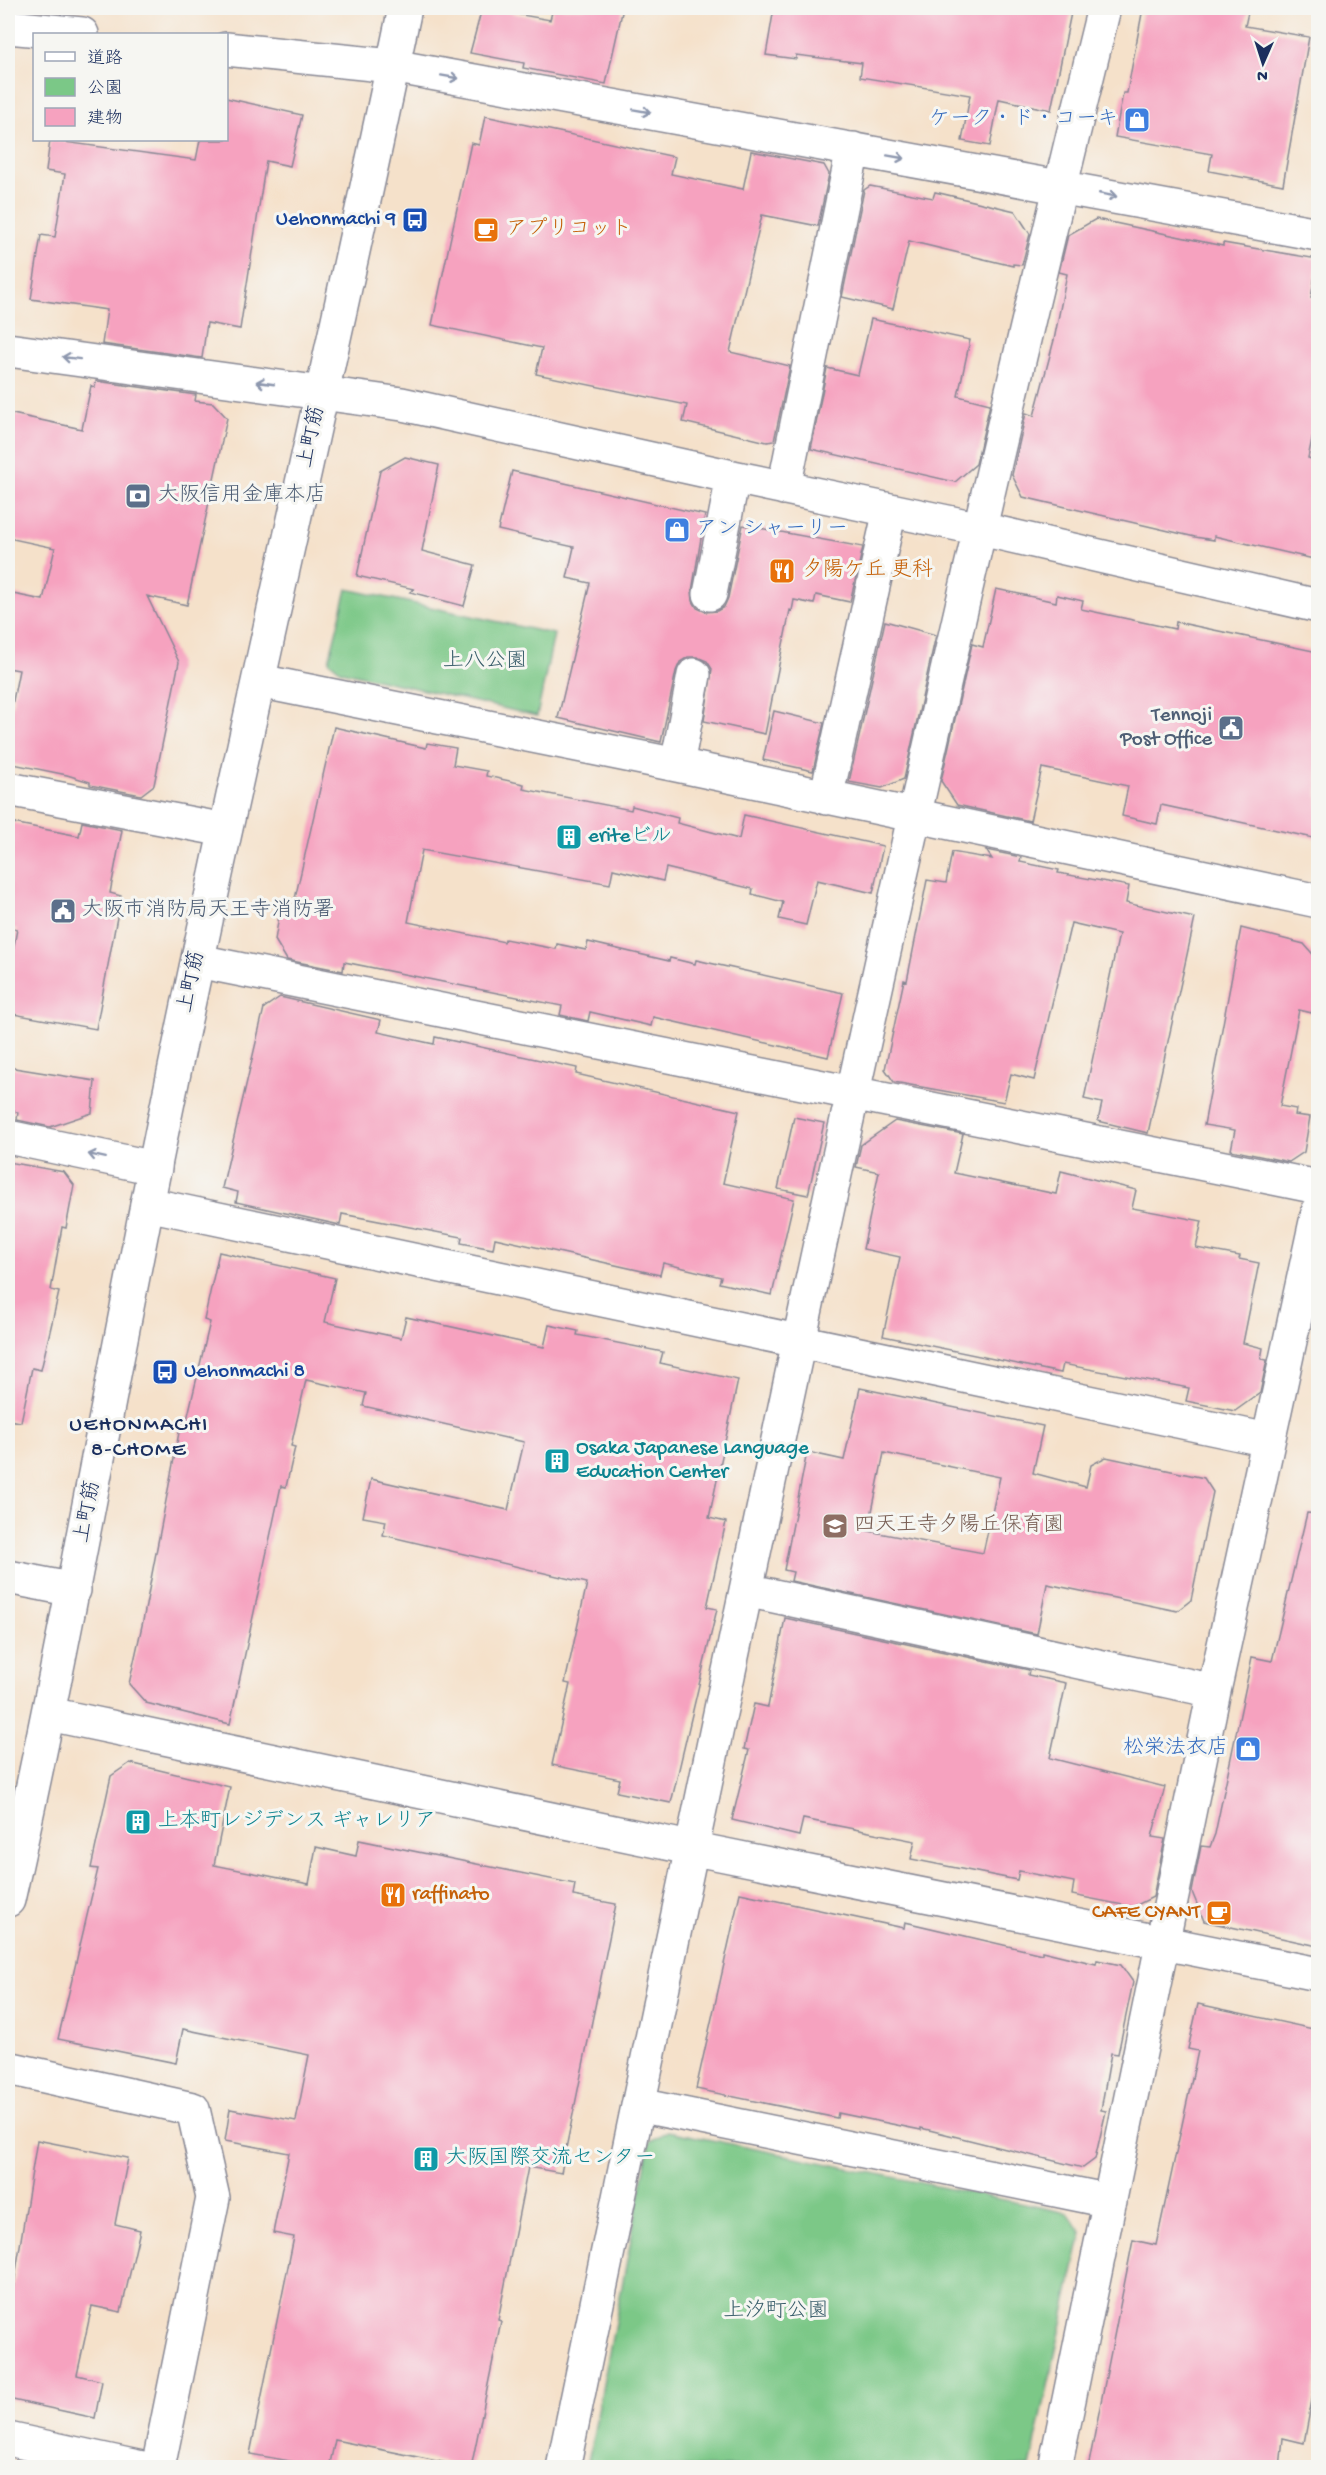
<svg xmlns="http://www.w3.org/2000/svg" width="1326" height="2475" font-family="'Gochi Hand','Klee One',sans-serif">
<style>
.green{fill:#7bc887;stroke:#4b7c72;stroke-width:1.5}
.building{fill:#f6a2bf;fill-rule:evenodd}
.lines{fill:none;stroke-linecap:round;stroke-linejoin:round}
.minor-casing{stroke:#888894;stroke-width:36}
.major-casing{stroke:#888894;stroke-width:36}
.minor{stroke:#fff;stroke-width:33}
.major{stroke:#fff;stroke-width:33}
.oneway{stroke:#8d97ae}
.labels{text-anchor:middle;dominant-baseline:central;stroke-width:6;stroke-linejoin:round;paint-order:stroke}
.shop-label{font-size:21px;fill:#366cbe;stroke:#f6f6f2;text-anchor:end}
.transit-label{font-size:21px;fill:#164399;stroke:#f6f6f2;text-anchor:end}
.food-label{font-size:21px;fill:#c56008;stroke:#f6f6f2;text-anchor:start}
.street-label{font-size:21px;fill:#1b2f5e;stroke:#f6f6f2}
.service-label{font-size:21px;fill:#4e5e75;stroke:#f6f6f2;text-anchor:start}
.park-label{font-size:21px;fill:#385d6a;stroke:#f6f6f2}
.culture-label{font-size:21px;fill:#0d838f;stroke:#f6f6f2;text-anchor:start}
.education-label{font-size:21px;fill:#785e54;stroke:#f6f6f2;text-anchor:start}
.neighbourhood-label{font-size:22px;letter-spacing:1.5px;fill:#1b2f5e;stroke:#f6f6f2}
</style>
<rect width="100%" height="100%" fill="#f6f6f2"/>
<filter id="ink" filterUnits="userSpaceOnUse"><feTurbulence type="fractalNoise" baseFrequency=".0167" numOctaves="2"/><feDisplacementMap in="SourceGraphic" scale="12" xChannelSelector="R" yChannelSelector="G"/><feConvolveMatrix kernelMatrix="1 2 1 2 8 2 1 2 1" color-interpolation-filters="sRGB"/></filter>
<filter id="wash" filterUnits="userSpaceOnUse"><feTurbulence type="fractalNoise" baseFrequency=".008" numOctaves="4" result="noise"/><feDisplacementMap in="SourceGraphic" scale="24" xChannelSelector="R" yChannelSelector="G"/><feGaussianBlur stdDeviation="1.35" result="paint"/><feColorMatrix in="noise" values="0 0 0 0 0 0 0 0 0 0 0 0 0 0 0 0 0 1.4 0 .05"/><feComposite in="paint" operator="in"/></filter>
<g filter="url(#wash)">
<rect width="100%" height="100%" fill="#f5e1ca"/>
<path class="green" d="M347,589L554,634L537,716L341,671L329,661Z
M668,2131L1068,2213L1082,2233L1030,2467H587L650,2141Z"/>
<g id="blocks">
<path class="building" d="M482,8L550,20L553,8H623L606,84L523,68L524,63L470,53Z
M774,8H1072L1051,110L999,99L990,146L962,141L970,95L860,77L862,63L796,55V59L766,55Z
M1143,8H1249L1245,26L1309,37L1283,185L1209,171L1212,154L1115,137L1123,93H1127Z
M226,98L302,115L290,166L266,161L240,329L207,323L202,358L102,344L107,310L31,299L41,235L55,237L65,174L46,171L50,140L196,160L200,140H226Z
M485,116L675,157L671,174L743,189L751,151L824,165L829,174L818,226L762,215L730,352L790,366L774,441L767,442L683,422L687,405L536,374L542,348L432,325L471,143L479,145Z
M870,186L933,198L935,192L1015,211L1030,234L1022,265L1013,264V266L909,241L893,309L842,297L864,190Z
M1096,219L1223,246V243L1318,259L1311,298L1318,299V411L1308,458L1318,461V560L1214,536V540L1195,537L1023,497L1012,475L1026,413L1034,416L1054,340L1067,274L1059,272L1068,235Z
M871,319L970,340L958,396L990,404L976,464L955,482L811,449L827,368L858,375Z
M96,381L196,395L195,401L213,403L227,418L187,605L147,596L179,662L154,785L141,795L90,785V782L67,775L8,763V726L19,670L8,668V593L43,600L55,548L8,538V413L82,429L91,386L95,387Z
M405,457L439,465L422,551L475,565L464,606L410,592L414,589L357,576L380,471Z
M512,471L705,515L692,591L693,601L697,608L706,612L717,611L724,607L728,598L743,525L863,547L850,602L816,595L814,604L794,600L792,611L790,610L765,734L704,721L712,669L707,661L697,657H688L680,662L676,671L661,742L558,718L590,583L567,578L574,547L498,530Z
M996,589L1056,602L1057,595L1083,601L1081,609L1175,629L1176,622L1318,652V839L1161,805L1157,824L1122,816L1128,786L1042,768L1030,821L957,805L941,781L972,644L983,647Z
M885,621L936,635L904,779L882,788L849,782Z
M774,711L824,723L813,771L763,760Z
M334,727L426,748L427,743L456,748L453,765L487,771L486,776L524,784L523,789L631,810L632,806L678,818L677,823L739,839L744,815L883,846L873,893L817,880L806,925L779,919L783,902L752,894L753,889L666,868L663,881L613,869L610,884L422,850L408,922L504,942L505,939L556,949L557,944L586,950L588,942L669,961L670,958L695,964L696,960L843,993L828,1057L653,1017L651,1026L590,1012L588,1021L560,1015L562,1006L344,962L343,971L287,960L275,940L280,910L292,912Z
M8,822L79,836L82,822L122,830L110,893L121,896L96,1029L13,1014L14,1008L8,1006V979L17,929L8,927Z
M986,850L1021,857L1020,862L1059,870L1058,873L1129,886L1126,903L1195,918L1148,1133L1098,1121L1102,1103L1084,1099L1119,934L1071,923L1034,1080L1011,1074L1004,1102L894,1082L885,1069L904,980L907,981L927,880L946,883L952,852L992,859Z
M1241,928L1304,944L1318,960V985L1312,1013L1299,1010L1280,1106L1296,1109L1295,1115L1310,1117L1304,1152L1289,1162L1231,1150L1235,1130L1204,1125Z
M280,997L381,1020L378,1032L434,1044L435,1037L577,1068L576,1074L739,1111L723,1183L794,1199L772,1295L719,1283L721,1277L663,1263L660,1275L495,1238L493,1249L461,1243L462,1237L342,1214L340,1225L236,1202L238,1192L222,1188L264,1008Z
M8,1067L95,1081L92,1113L50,1127L17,1120L18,1112L8,1110Z
M794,1117L824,1123L808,1195L778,1189Z
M895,1121L963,1134L954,1173L1056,1194L1061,1171L1136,1190L1132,1208L1202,1221L1196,1248L1240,1256L1239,1259L1259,1263L1243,1343L1263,1348L1261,1359L1267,1360L1260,1393L1235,1411L1186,1401L1189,1388L1063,1364L1061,1373L883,1336L900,1257L863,1249L879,1172L856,1167L861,1145Z
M8,1162L64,1172L74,1185L66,1228L62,1227L51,1290L59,1292L41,1370L32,1368L21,1422L8,1420Z
M219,1252L335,1278L325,1322L401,1338L406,1317L544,1347L549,1325L578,1331L577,1335L663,1352L660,1363L738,1380L709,1518L726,1522L707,1607L717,1609L671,1803L617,1792L620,1779L552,1765L570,1684L565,1683L587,1583L383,1535L386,1521L363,1517L371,1479L508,1510L524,1442L363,1406L366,1393L306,1380L291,1446L295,1447L286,1487L281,1486L230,1724L146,1703L129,1684L143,1621L181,1422L186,1424L210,1322L204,1320Z
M860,1388L1043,1426L1033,1473L1086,1487L1091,1465L1106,1457L1204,1478L1213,1492L1191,1600L1177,1611L1047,1584L1037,1634L791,1581L793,1572L784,1570L807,1452L844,1460ZM884,1453L1000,1477L983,1553L868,1531Z
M1307,1513L1318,1514V1946L1204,1921L1192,1892L1201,1846L1210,1847L1215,1834L1252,1657L1272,1661Z
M785,1618L1029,1670L1028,1675L1066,1683L1050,1758L1165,1787L1152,1837L1165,1839L1153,1897L1133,1907L1072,1895L1074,1882L1019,1871L1017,1880L911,1859L915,1841L803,1819L799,1836L732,1820L749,1750L744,1749L754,1704L768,1707Z
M130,1763L230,1787L214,1865L309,1884L316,1847L356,1856L359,1840L575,1884L573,1896L616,1904L561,2173L528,2167L498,2320L501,2321L471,2468L335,2440L329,2468L250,2454L294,2237L273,2233L289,2153L225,2141L230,2109L296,2121L309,2055L183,2029L176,2063L58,2039L98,1869L91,1868L111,1776Z
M740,1893L904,1928L905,1922L1042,1954V1951L1096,1964L1097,1960L1121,1965L1133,1982L1118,2054L1111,2053L1101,2110L1106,2111L1095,2159L1083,2168L921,2128V2130L838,2113L837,2118L696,2089Z
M1198,2004L1318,2030V2368L1304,2443L1283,2438L1280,2468H1088L1133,2240L1156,2245L1198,2051L1188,2049Z
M37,2140L128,2158L115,2224L140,2230L121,2312L92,2306L77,2375L102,2381L95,2418L8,2399V2321Z"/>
</g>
</g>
<g filter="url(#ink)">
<use href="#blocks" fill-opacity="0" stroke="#888894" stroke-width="1.5"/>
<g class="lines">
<g class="minor-casing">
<path id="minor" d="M8,27L82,34
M226,49L392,66L1318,234
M8,350L402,404L733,477L981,529L1318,606
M784,488L853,149
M710,594L733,477
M259,681L677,765L1318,901
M677,765L694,675
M8,789L225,830
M826,798L890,510
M198,961L1318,1187
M8,1137L155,1168
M147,1204L1268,1440
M8,1577L74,1590
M746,1590L1214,1691
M49,1714L690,1848L1318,1974
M8,2068L193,2109L213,2198L158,2468
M638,2105L1110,2201
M8,2439L142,2468
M563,2468C733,1645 903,823 1104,8
M1055,2468L1214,1691L1318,1212"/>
</g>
<g class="major-casing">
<path id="major" d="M8,1900C60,1669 101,1437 147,1205C227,804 322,407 405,8"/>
</g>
<use href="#minor" class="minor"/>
<use href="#major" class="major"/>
</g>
<defs><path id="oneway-shaft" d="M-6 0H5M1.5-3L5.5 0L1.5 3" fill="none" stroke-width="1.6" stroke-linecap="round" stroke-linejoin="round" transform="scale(1.5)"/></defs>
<g class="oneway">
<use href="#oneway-shaft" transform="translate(450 77) rotate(10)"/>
<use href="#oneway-shaft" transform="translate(642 111) rotate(10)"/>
<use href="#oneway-shaft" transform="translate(896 157) rotate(10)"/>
<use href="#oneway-shaft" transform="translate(1108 195) rotate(11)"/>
<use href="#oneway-shaft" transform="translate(71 358) rotate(-173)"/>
<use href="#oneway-shaft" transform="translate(265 383) rotate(-172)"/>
<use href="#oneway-shaft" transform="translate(97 1156) rotate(-168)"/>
</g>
</g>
<defs>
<g id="shop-square" transform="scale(1.35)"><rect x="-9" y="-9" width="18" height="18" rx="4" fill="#3f7fe0" stroke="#f6f6f2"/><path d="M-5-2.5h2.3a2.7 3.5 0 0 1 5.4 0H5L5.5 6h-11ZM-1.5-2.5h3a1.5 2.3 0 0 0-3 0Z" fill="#fff"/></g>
<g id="bus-square" transform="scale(1.35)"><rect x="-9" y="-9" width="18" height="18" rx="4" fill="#1a4fb4" stroke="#f6f6f2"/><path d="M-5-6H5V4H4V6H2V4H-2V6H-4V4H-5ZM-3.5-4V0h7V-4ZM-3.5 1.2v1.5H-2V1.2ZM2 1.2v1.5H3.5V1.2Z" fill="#fff"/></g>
<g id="cafe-square" transform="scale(1.35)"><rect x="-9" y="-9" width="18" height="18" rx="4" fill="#e8710a" stroke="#f6f6f2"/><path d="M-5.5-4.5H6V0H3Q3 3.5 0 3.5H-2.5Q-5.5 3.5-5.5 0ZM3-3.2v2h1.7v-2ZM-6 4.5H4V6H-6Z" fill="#fff"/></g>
<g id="bank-square" transform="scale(1.35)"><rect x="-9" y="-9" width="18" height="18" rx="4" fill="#5c6f8a" stroke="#f6f6f2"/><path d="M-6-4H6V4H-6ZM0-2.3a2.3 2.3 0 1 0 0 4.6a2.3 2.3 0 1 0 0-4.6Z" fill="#fff"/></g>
<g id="restaurant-square" transform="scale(1.35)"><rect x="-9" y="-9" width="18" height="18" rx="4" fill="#e8710a" stroke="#f6f6f2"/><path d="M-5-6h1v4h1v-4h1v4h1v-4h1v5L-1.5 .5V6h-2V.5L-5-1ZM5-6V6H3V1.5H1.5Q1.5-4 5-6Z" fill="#fff"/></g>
<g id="civic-square" transform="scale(1.35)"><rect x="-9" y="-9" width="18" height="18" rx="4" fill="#5c6f8a" stroke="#f6f6f2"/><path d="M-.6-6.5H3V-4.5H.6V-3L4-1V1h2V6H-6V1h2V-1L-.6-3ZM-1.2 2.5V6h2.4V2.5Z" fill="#fff"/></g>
<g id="building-square" transform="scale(1.35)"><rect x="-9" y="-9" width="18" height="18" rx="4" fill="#0f9aa8" stroke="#f6f6f2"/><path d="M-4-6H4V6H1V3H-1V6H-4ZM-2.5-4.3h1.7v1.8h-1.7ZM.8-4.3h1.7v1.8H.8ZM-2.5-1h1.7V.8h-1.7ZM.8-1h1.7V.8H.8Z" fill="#fff"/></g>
<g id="school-square" transform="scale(1.35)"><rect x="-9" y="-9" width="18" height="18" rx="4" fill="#8d6e63" stroke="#f6f6f2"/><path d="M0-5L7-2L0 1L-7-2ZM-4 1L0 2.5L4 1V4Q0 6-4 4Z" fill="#fff"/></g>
</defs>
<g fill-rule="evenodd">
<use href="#shop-square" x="1137" y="120"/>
<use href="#bus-square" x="415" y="220"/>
<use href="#cafe-square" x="486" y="230"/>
<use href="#bank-square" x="138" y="496"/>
<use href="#shop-square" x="677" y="530"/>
<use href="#restaurant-square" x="782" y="571"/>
<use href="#civic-square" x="1231" y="728"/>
<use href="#building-square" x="569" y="837"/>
<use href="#civic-square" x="63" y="911"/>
<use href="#bus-square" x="165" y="1372"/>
<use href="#building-square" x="557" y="1461"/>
<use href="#school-square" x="835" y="1526"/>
<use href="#shop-square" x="1248" y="1749"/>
<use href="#building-square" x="138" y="1822"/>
<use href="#restaurant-square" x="393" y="1895"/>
<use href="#cafe-square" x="1219" y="1913"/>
<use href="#building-square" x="426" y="2159"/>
</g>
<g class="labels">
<g class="shop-label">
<text x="1118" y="120">ケーク・ド・コーキ</text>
<text x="696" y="530" text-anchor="start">アン シャーリー</text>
<text x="1228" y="1749">松栄法衣店</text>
</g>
<g class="transit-label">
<text x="396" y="220">Uehonmachi 9</text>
<text x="184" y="1372" text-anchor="start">Uehonmachi 8</text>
</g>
<g class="food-label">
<text x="506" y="230">アプリコット</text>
<text x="802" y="571">夕陽ケ丘 更科</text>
<text x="412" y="1895">raffinato</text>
<text x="1200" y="1913" text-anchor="end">CAFE CYANT</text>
</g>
<g class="street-label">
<text transform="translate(313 437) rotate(-78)">上町筋</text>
<text transform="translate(193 982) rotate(-78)">上町筋</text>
<text transform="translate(89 1512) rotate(-79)">上町筋</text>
</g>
<g class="service-label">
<text x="158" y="496">大阪信用金庫本店</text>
<text x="1212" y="716" text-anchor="end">Tennoji<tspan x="1212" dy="24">Post Office</tspan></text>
<text x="82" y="911">大阪市消防局天王寺消防署</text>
</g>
<g class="park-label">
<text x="485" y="662">上八公園</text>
<text x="776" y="2312">上汐町公園</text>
</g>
<g class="culture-label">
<text x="588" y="837">eriteビル</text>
<text x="576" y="1449">Osaka Japanese Language<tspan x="576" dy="24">Education Center</tspan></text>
<text x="158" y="1822">上本町レジデンス ギャレリア</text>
<text x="446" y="2159">大阪国際交流センター</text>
</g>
<g class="education-label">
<text x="854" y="1526">四天王寺夕陽丘保育園</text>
</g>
<g class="neighbourhood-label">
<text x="139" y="1426">UEHONMACHI<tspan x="139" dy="25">8-CHOME</tspan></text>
</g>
</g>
<rect width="1326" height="2475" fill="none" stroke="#f6f6f2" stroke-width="30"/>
<rect x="33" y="33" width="195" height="108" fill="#f6f6f2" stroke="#9ea6b7" stroke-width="1.5"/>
<rect x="45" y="52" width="30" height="9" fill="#ffffff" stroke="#9ea6b7" stroke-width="1.5"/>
<text x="87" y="63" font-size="18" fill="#1b2f5e">道路</text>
<rect x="45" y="78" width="30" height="18" fill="#7bc887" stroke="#9ea6b7" stroke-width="1.5"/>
<text x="87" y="93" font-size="18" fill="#1b2f5e">公園</text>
<rect x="45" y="108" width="30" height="18" fill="#f6a2bf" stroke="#9ea6b7" stroke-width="1.5"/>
<text x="87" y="123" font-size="18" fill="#1b2f5e">建物</text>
<g transform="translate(1263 63) rotate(183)" stroke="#f6f6f2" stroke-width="4.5" paint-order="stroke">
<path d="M0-4.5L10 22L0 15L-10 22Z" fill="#1b2f5e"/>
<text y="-9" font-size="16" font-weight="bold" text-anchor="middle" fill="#1b2f5e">N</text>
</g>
</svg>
